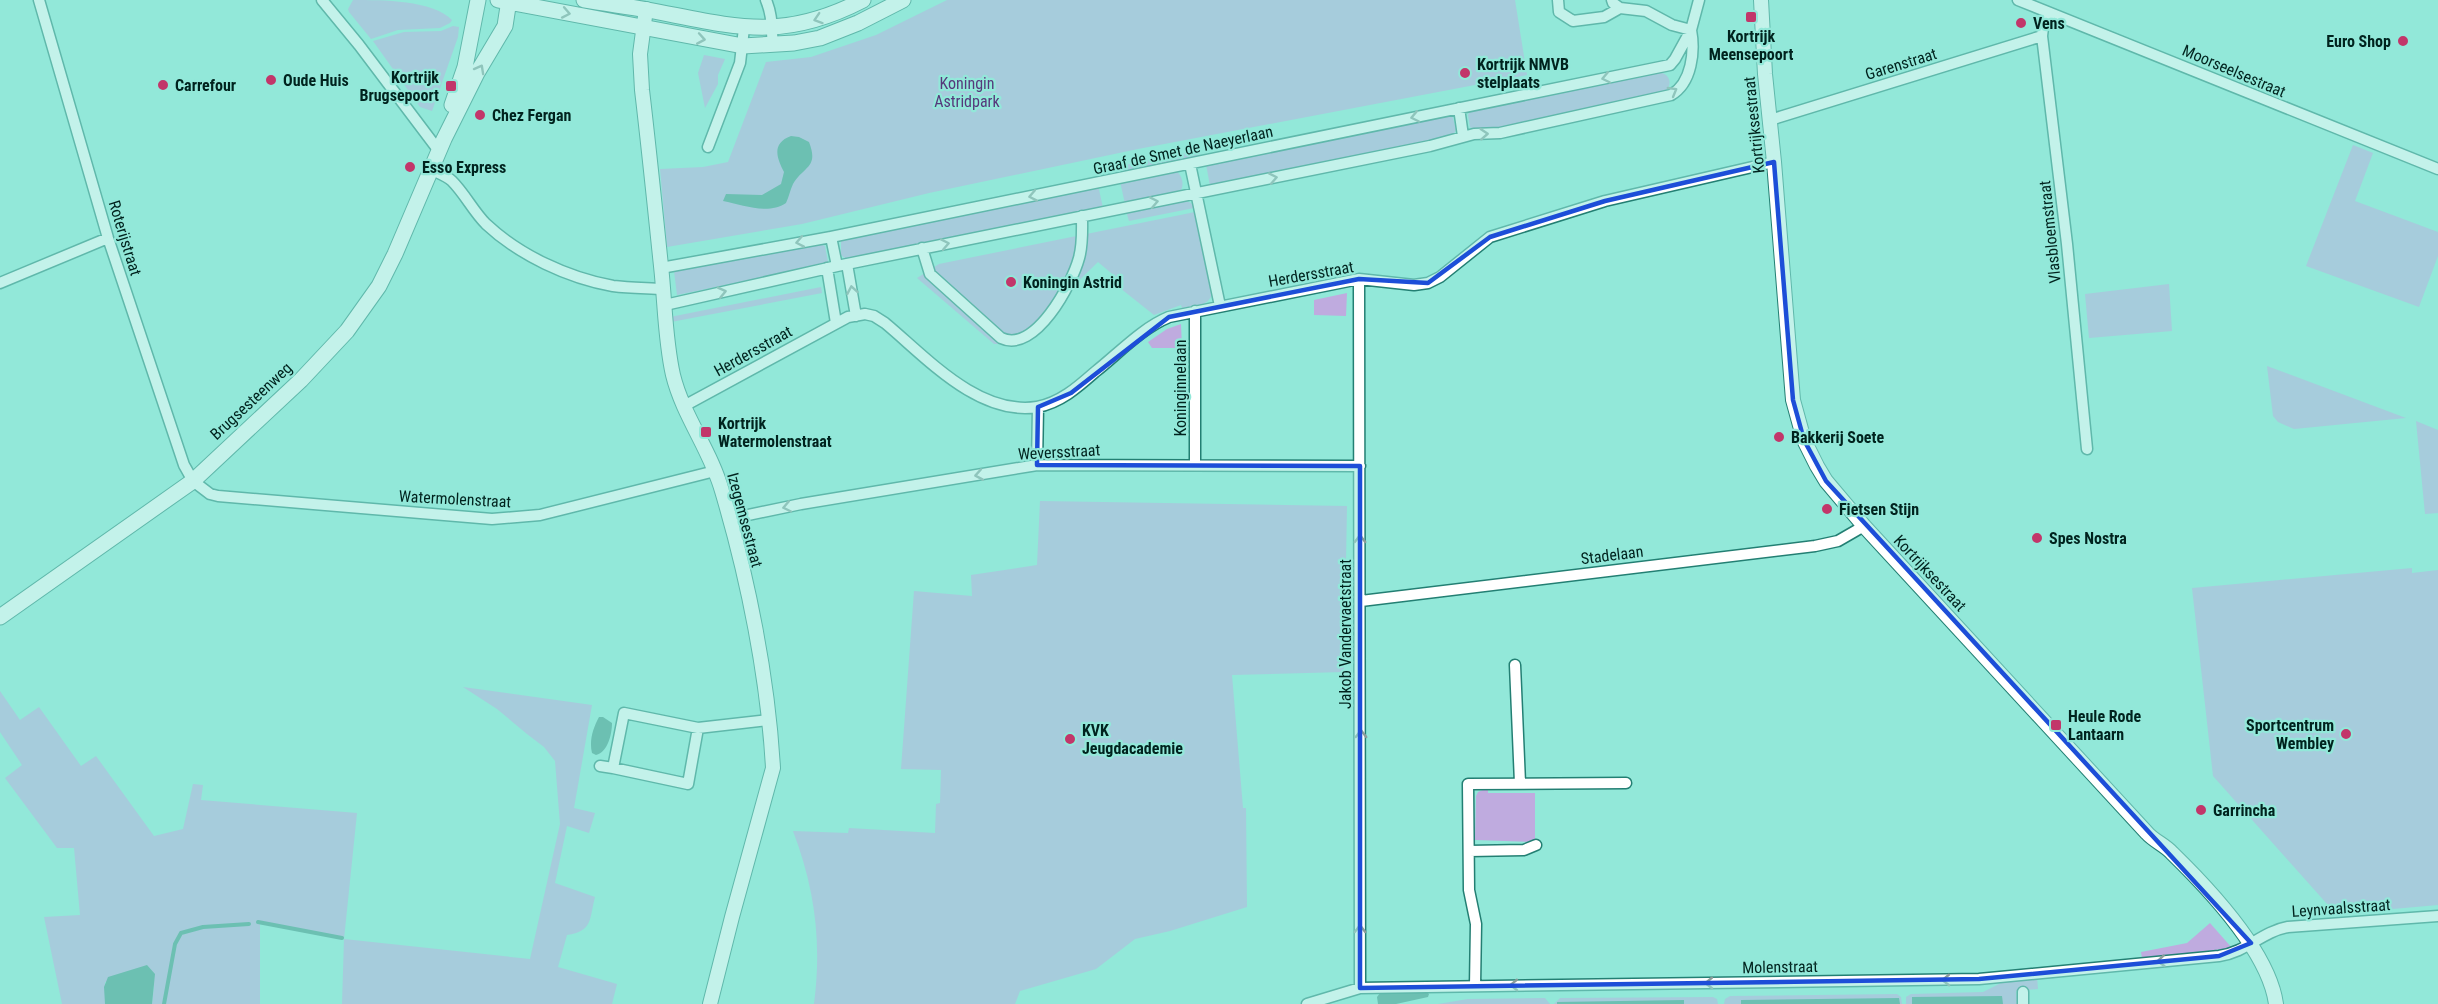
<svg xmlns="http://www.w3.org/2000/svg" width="2438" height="1004" font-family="'Roboto Condensed',sans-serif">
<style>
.green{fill:#bfabdf}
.water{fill:#3e9084}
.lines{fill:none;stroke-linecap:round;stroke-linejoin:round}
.stream{stroke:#3e9084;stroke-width:4}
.street-casing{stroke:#237f73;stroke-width:13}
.secondary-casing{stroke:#237f73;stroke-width:16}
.primary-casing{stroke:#237f73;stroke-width:17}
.street{stroke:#fff;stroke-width:10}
.secondary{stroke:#fff;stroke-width:14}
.primary{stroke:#fff;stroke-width:15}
.oneway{stroke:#8c9c9a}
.marked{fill:none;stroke:#1d4ed8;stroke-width:4.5;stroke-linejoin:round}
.poi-dot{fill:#c2366a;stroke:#92e8d9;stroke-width:2}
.labels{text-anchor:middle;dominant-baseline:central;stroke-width:4.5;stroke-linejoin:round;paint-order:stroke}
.poi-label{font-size:16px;font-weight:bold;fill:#00231e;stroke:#92e8d9;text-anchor:start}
.street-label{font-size:16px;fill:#00231e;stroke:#92e8d9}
.park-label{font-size:16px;fill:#56387b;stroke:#92e8d9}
</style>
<rect width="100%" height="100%" fill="#92e8d9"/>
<path class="green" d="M353,0C382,0 433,0 452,20L450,23L440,28L398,30L371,39L349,12L348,9Z
M947,0H1515L1527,75L1138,149L929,193L802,224L667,247L660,169L703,167L728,162L766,62L811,57L876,35Z
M453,26L459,27L458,37L432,111L420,107L373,41L404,32L441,31Z
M704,55L725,59L718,75V84L705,108L698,73Z
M1660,72C1672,76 1672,85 1664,94L1479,132L1470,127L1468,115L1470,111Z
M1450,115L1453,118L1456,130L1452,137L1210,186L1206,164Z
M2353,145L2373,153L2355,201L2438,232V256L2419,307L2306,266Z
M1199,150L1201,157L1119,174L1118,170L1120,166Z
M1176,171C1182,175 1185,185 1180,191L1125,204L1120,181Z
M1098,185L1103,208L847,260L841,255V240Z
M1183,200L1191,203L1194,208L1129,221L1126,211Z
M1195,212L1212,294C1208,307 1194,306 1182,308L1181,305L1154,315L1120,288L1123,283L1098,262L1055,304L1031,332L1007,344H994L917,278L939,264Z
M818,243L825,246L828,262L823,265L677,295L674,271Z
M2169,284L2172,331L2089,338L2085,294Z
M821,287L822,293L671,322L670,317Z
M1347,293L1346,316L1314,315V300Z
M1181,324L1182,348H1152L1148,342L1167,329Z
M2267,366L2406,418L2294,429L2278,422L2273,416Z
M2416,421L2438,430V513L2425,514Z
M1040,501L1347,506L1344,672L1232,675L1243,808H1246L1247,907L1170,931L1135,939L1096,969L1020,991L1015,1004H814C822,942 815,889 793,831L848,833L849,828L935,833L936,804L940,803L941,770L901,769L914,591L972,596L971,575L1037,565Z
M2412,568V573L2438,570V905L2336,914L2213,776L2192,588Z
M463,687L592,705L574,808L595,813L589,833L567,826L555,883L595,897C589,920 593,931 567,935L558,967L617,984L612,1004H342L344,939L260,923V1004H152L154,986L105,982V1004H62L44,917L80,915L74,848H57L5,778L22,765L0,732V691L20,720L39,707L81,766L96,756L154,836L183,829L193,784L203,785L201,800L357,813L344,939L530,959L560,824L555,761L544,747L527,734L497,709Z
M1488,788V793H1535V842L1475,840L1476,796L1478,792Z
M2210,923L2232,948L2142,958L2141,952L2187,943Z
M2037,977L2038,989L2016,991L2017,1004H1906V997L1911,994L1983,992L2007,980Z
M1897,994L1901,997L1902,1004H1724L1725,999L1730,996Z
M1713,997L1717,999L1718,1004H1554L1560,998Z
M1545,998L1550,1004H1438L1468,999Z"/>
<path class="water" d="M791,136L799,137L809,142C819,168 804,166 793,184C790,190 789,197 786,203C768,215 743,205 723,201L726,194L762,195L781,184L784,172C776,157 772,143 791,136Z
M599,717H603L612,723C612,734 608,752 596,755L592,753C589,741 593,728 599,717Z
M147,965L155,974L152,1004H105L104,987L108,977Z
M1380,993H1428L1429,994L1428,997L1396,1004H1378L1377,997Z
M2002,996L2003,1004H1912V997Z
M1899,998L1900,1004H1741V1000Z
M1684,1000V1004H1557V1002Z"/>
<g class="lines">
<path class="stream" d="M258,922L342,938
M164,1004L175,944L181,933L203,927L249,924"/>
<g class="street-casing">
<path id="street" d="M39,0L108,238L184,465L193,481L210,494L218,496L492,519L540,515L715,471
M322,0L359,45L439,151
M766,0C773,17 771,28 773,45
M1558,0L1559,12L1573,21L1604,17L1620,8
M1612,0L1613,3L1620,8L1646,11L1672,25L1691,30
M2018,0L2438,169
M2045,11L2042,36L2067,244L2087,449
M1459,108L1463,136
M1770,120L2042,36
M708,147L740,63L744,28
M1190,164L1220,306
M432,170C438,173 447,176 452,181C465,194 473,211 486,224C519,255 568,278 613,286C629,288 647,288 663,289
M831,237L837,266
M922,248L930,274L1001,338C1035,354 1072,284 1079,258C1083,244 1082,230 1082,216
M847,264L856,316
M661,268L831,237L1670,65L1675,59L1691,30L1699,0
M827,268L836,323
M1359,279L1360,988
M0,283L108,238
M665,305L837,266L1430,146L1474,134L1500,133L1671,95C1692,83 1695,51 1691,30
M1195,311V465
M684,406L848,317L865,314L874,316L885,323C926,357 978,416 1037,407C1060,403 1078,387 1095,372C1118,354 1142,328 1169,317L1359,279L1414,285L1428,283L1440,277L1490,237L1605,201L1774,162
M1037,465L1038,407
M729,519L801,504L1037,465L1360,466
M1361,601L1815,546L1838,541L1864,526
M1515,665L1520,783
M698,728L688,784L613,768L624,713L698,728L768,720
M600,766L613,768
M1469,851L1524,850L1536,845
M1475,986L1476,924L1469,890L1468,784L1626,783
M2023,992V1004
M1307,1004L1360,988L1979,979L2219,956C2247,952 2261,932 2288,927L2438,916"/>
</g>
<g class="secondary-casing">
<path id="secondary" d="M1761,0L1765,74L1774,162L1793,400L1804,440L1817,466L1826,481L1864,526L2147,833C2154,841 2165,845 2172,853C2209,889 2269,952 2276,1004
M646,9L640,54L642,90C649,149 655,208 661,266C665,302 665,340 673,375C683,416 711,451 722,491C748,578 768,678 773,768L732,917L710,1004"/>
</g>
<g class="primary-casing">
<path id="primary" d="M498,0L743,46L794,43L820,38L858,23L903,0
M584,0C605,4 627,6 648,10C733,26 780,43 863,0
M452,105L465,67L478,0
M0,617L193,481L301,380L347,331L379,286L395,254L444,139L477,73L505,26L509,0"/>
</g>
<use href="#street" class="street"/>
<use href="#secondary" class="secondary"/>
<use href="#primary" class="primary"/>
</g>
<defs><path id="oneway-chevron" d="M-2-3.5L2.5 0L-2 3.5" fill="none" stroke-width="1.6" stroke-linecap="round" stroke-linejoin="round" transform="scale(1.5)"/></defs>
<g class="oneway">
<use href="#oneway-chevron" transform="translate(566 13) rotate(11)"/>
<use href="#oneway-chevron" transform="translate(818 19) rotate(162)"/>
<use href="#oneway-chevron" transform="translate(701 39) rotate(10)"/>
<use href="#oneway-chevron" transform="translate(480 69) rotate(-61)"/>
<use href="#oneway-chevron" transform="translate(1606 78) rotate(168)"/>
<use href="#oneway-chevron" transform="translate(1673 91) rotate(-30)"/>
<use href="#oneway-chevron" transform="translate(1415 117) rotate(168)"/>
<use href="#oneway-chevron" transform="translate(1484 134) rotate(-4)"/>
<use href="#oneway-chevron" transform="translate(1273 178) rotate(-11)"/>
<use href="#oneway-chevron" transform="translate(1033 196) rotate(169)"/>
<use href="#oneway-chevron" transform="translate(1154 202) rotate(-11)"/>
<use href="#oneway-chevron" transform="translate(800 242) rotate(169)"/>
<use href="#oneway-chevron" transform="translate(945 244) rotate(-11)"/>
<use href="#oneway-chevron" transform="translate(852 290) rotate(-100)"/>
<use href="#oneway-chevron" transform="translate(722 292) rotate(-13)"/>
<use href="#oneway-chevron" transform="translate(979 475) rotate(170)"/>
<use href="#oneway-chevron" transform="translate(787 507) rotate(168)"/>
<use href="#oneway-chevron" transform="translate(1360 539) rotate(-90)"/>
<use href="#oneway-chevron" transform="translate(1361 734) rotate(-90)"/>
<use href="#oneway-chevron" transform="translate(1360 929) rotate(-90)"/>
<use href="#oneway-chevron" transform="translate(2161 961) rotate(175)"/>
<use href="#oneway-chevron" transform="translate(1946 980) rotate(179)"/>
<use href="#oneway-chevron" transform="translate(1709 983) rotate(179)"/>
<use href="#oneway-chevron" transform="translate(1514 985) rotate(179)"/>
</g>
<path d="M0 0H2438V1004H0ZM1774,162L1793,400L1804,440L1826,481L2251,943L2219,956L1979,979L1360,988V466L1037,465L1038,407L1071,393L1169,317L1359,279L1428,283L1490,237L1605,201Z" fill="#92e8d9" fill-opacity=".55" fill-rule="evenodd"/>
<path class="marked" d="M1774,162L1793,400L1804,440L1826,481L2251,943L2219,956L1979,979L1360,988V466L1037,465L1038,407L1071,393L1169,317L1359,279L1428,283L1490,237L1605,201Z"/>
<g class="poi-dot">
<rect x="1745" y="11" width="12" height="12" rx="3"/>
<circle cx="2021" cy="23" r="6"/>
<circle cx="2403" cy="41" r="6"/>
<circle cx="1465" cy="73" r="6"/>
<circle cx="271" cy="80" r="6"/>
<circle cx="163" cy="85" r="6"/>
<rect x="445" y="80" width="12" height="12" rx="3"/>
<circle cx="480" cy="115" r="6"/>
<circle cx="410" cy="167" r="6"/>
<circle cx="1011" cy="282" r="6"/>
<rect x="700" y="426" width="12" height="12" rx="3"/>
<circle cx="1779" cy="437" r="6"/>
<circle cx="1827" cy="509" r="6"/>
<circle cx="2037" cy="538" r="6"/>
<rect x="2050" y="719" width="12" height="12" rx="3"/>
<circle cx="2346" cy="734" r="6"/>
<circle cx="1070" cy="739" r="6"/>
<circle cx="2201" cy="810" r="6"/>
</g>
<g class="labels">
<g class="poi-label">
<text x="2033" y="23">Vens</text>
<text x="1751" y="36" text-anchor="middle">Kortrijk<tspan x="1751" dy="18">Meensepoort</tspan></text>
<text x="2391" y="41" text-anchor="end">Euro Shop</text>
<text x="1477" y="64">Kortrijk NMVB<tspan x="1477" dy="18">stelplaats</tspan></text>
<text x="439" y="77" text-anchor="end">Kortrijk<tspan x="439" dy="18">Brugsepoort</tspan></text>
<text x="283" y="80">Oude Huis</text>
<text x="175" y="85">Carrefour</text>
<text x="492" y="115">Chez Fergan</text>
<text x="422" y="167">Esso Express</text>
<text x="1023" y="282">Koningin Astrid</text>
<text x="718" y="423">Kortrijk<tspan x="718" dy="18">Watermolenstraat</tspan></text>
<text x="1791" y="437">Bakkerij Soete</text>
<text x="1839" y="509">Fietsen Stijn</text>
<text x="2049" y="538">Spes Nostra</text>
<text x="2068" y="716">Heule Rode<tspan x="2068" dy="18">Lantaarn</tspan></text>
<text x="2334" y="725" text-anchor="end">Sportcentrum<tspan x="2334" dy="18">Wembley</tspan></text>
<text x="1082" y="730">KVK<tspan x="1082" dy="18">Jeugdacademie</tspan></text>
<text x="2213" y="810">Garrincha</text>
</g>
<g class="street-label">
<text transform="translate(1901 64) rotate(-17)">Garenstraat</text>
<text transform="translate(2234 71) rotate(23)">Moorseelsestraat</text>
<text transform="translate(1754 125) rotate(-96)">Kortrijksestraat</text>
<text transform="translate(1183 150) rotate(-12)">Graaf de Smet de Naeyerlaan</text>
<text transform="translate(2050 232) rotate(-96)">Vlasbloemstraat</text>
<text transform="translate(125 238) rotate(73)">Roterijstraat</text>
<text transform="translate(1311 274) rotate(-10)">Herdersstraat</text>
<text transform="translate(753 351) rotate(-29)">Herdersstraat</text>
<text transform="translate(1180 388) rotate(-90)">Koninginnelaan</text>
<text transform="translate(251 401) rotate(-43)">Brugsesteenweg</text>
<text transform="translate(1059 452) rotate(-3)">Weversstraat</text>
<text transform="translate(455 499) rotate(3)">Watermolenstraat</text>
<text transform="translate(745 520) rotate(75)">Izegemsestraat</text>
<text transform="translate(1612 555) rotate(-7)">Stadelaan</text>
<text transform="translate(1930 573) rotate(47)">Kortrijksestraat</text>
<text transform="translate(1345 634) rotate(-90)">Jakob Vandervaetstraat</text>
<text transform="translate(2341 908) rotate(-4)">Leynvaalsstraat</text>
<text transform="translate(1780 967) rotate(-1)">Molenstraat</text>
</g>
<g class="park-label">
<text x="967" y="83">Koningin<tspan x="967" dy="18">Astridpark</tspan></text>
</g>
</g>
</svg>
